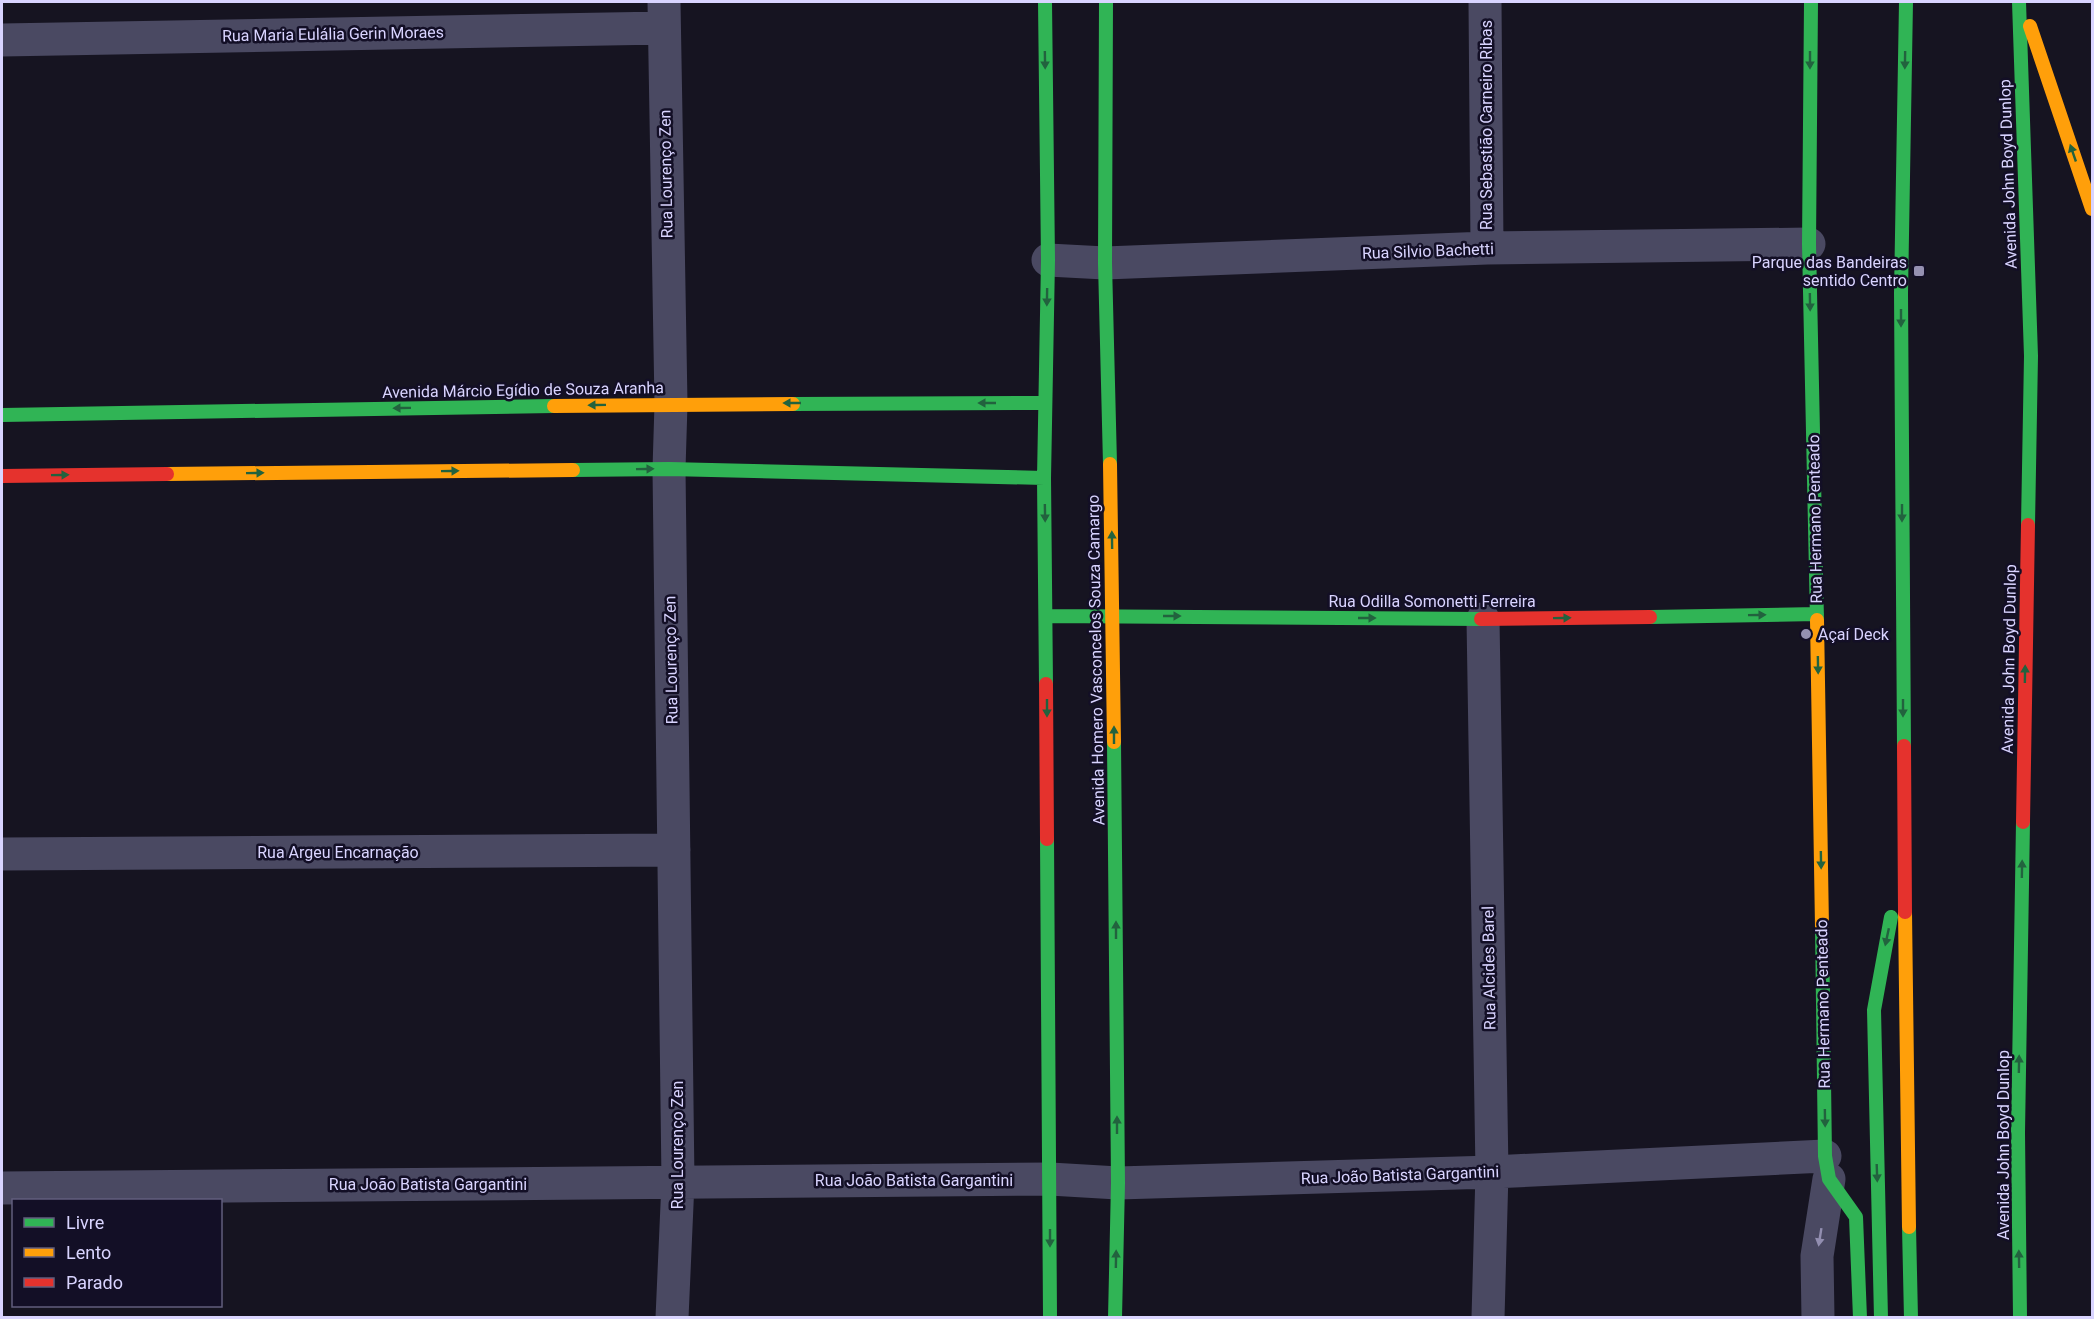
<svg xmlns="http://www.w3.org/2000/svg" width="2094" height="1319" font-family="Roboto,sans-serif">
<style>
.lines{fill:none;stroke-linecap:round;stroke-linejoin:round}
.street{stroke:#4a4962;stroke-width:33}
.fast{stroke:#30b455;stroke-width:14}
.slow{stroke:#ff9f0a;stroke-width:14}
.jam{stroke:#e5322d;stroke-width:14}
.oneway{fill:#22623e}
.oneway2{fill:#928eb0}
.poi-dot{fill:#9591b1;stroke:#130f26;stroke-width:2}
.labels{text-anchor:middle;dominant-baseline:central;stroke-width:5;stroke-linejoin:round;paint-order:stroke}
.street-label{font-size:16px;fill:#d9d4ff;stroke:#130f26}
.poi-label{font-size:16px;fill:#d9d4ff;stroke:#130f26;text-anchor:end}
</style>
<rect width="100%" height="100%" fill="#161421"/>
<g class="lines">
<path class="street" d="M664,2L671,404L669,469L678,1182L672,1318
M1485,2L1487,248
M2,40L664,28
M1048,260L1105,263L1487,248L1809,244
M1483,619L1492,1172L1488,1318
M2,854L674,850
M2,1188L1050,1179L1118,1183L1492,1172L1825,1156
M1818,1318L1817,1256L1829,1179"/>
<path class="fast" d="M1045,2L1048,260L1044,478L1046,684
M1106,2L1105,263L1110,464
M1811,2L1809,244L1817,620
M2019,2L2031,356L2028,525
M793,404L1045,403
M2,415L554,406
M573,470L669,469L1044,478
M1047,616L1481,619
M1650,617L1817,614
M1114,742L1118,1183L1115,1318
M1904,746L1901,293L1906,2
M1047,839L1050,1318
M1822,927L1825,1156L1829,1179L1856,1217L1860,1318
M1909,1227L1911,1318
M1881,1318L1874,1010L1891,917
M2020,1318L2018,1133L2023,822"/>
<path class="slow" d="M2030,26L2092,209
M554,406L793,404
M1110,464L1114,742
M167,474L573,470
M1817,620L1822,927
M1905,912L1909,1227"/>
<path class="jam" d="M2,476L167,474
M1481,619L1650,617
M1046,684L1047,839
M1904,746L1905,912
M2023,822L2028,525"/>
</g>
<defs><path id="oneway-solid" d="M-6-.8H1V-3.2L6.5 0L1 3.2V.8H-6Z" transform="scale(1.5)"/></defs>
<g class="oneway">
<use href="#oneway-solid" transform="translate(1045 60) rotate(89)"/>
<use href="#oneway-solid" transform="translate(1810 60) rotate(90)"/>
<use href="#oneway-solid" transform="translate(1905 60) rotate(91)"/>
<use href="#oneway-solid" transform="translate(2073 153) rotate(-109)"/>
<use href="#oneway-solid" transform="translate(1047 297) rotate(91)"/>
<use href="#oneway-solid" transform="translate(1810 302) rotate(89)"/>
<use href="#oneway-solid" transform="translate(1901 318) rotate(90)"/>
<use href="#oneway-solid" transform="translate(792 403) rotate(180)"/>
<use href="#oneway-solid" transform="translate(987 403) rotate(180)"/>
<use href="#oneway-solid" transform="translate(597 405) rotate(179)"/>
<use href="#oneway-solid" transform="translate(402 408) rotate(179)"/>
<use href="#oneway-solid" transform="translate(645 469) rotate(-1)"/>
<use href="#oneway-solid" transform="translate(450 471) rotate(-1)"/>
<use href="#oneway-solid" transform="translate(255 473) rotate(-1)"/>
<use href="#oneway-solid" transform="translate(60 475) rotate(-1)"/>
<use href="#oneway-solid" transform="translate(1045 513) rotate(89)"/>
<use href="#oneway-solid" transform="translate(1902 513) rotate(90)"/>
<use href="#oneway-solid" transform="translate(1112 540) rotate(-91)"/>
<use href="#oneway-solid" transform="translate(1757 615) rotate(-1)"/>
<use href="#oneway-solid" transform="translate(1172 616)"/>
<use href="#oneway-solid" transform="translate(1367 618)"/>
<use href="#oneway-solid" transform="translate(1562 618) rotate(-1)"/>
<use href="#oneway-solid" transform="translate(1818 665) rotate(89)"/>
<use href="#oneway-solid" transform="translate(2025 674) rotate(-89)"/>
<use href="#oneway-solid" transform="translate(1047 708) rotate(90)"/>
<use href="#oneway-solid" transform="translate(1903 708) rotate(90)"/>
<use href="#oneway-solid" transform="translate(1114 735) rotate(-90)"/>
<use href="#oneway-solid" transform="translate(1821 860) rotate(89)"/>
<use href="#oneway-solid" transform="translate(2022 869) rotate(-89)"/>
<use href="#oneway-solid" transform="translate(1116 930) rotate(-90)"/>
<use href="#oneway-solid" transform="translate(1887 937) rotate(102)"/>
<use href="#oneway-solid" transform="translate(2019 1064) rotate(-89)"/>
<use href="#oneway-solid" transform="translate(1825 1118) rotate(89)"/>
<use href="#oneway-solid" transform="translate(1117 1125) rotate(-90)"/>
<use href="#oneway-solid" transform="translate(1877 1173) rotate(88)"/>
<use href="#oneway-solid" transform="translate(1050 1238) rotate(90)"/>
<use href="#oneway-solid" transform="translate(1116 1259) rotate(-89)"/>
<use href="#oneway-solid" transform="translate(2019 1259) rotate(-91)"/>
</g>
<use class="oneway2" href="#oneway-solid" transform="translate(1820 1237) rotate(99)"/>
<g class="poi-dot">
<rect x="1913" y="265" width="12" height="12" rx="3"/>
<circle cx="1806" cy="634" r="6"/>
</g>
<g class="labels">
<g class="street-label">
<text transform="translate(333 34) rotate(-1)">Rua Maria Eulália Gerin Moraes</text>
<text transform="translate(1486 125) rotate(-90)">Rua Sebastião Carneiro Ribas</text>
<text transform="translate(666 174) rotate(-91)">Rua Lourenço Zen</text>
<text transform="translate(2008 174) rotate(-92)">Avenida John Boyd Dunlop</text>
<text transform="translate(1428 251) rotate(-2)">Rua Silvio Bachetti</text>
<text transform="translate(523 390) rotate(-1)">Avenida Márcio Egídio de Souza Aranha</text>
<text transform="translate(1815 519) rotate(-91)">Rua Hermano Penteado</text>
<text x="1432" y="601">Rua Odilla Somonetti Ferreira</text>
<text transform="translate(2009 659) rotate(-89)">Avenida John Boyd Dunlop</text>
<text transform="translate(671 660) rotate(-91)">Rua Lourenço Zen</text>
<text transform="translate(1096 660) rotate(-91)">Avenida Homero Vasconcelos Souza Camargo</text>
<text x="338" y="852">Rua Argeu Encarnação</text>
<text transform="translate(1489 968) rotate(-91)">Rua Alcides Barel</text>
<text transform="translate(1823 1004) rotate(-91)">Rua Hermano Penteado</text>
<text transform="translate(677 1145) rotate(-90)">Rua Lourenço Zen</text>
<text transform="translate(2003 1145) rotate(-90)">Avenida John Boyd Dunlop</text>
<text transform="translate(1400 1175) rotate(-2)">Rua João Batista Gargantini</text>
<text x="914" y="1180">Rua João Batista Gargantini</text>
<text x="428" y="1184">Rua João Batista Gargantini</text>
</g>
<g class="poi-label">
<text x="1907" y="262">Parque das Bandeiras<tspan x="1907" dy="18">sentido Centro</tspan></text>
<text x="1818" y="634" text-anchor="start">Açaí Deck</text>
</g>
</g>
<rect width="2094" height="1319" fill="none" stroke="#d9d4ff" stroke-width="6"/>
<rect x="12" y="1199" width="210" height="108" fill="#130f26" stroke="#625e7d" stroke-width="1.5"/>
<rect x="24" y="1218" width="30" height="9" fill="#30b455" stroke="#625e7d" stroke-width="1.5"/>
<text x="66" y="1229" font-size="18" fill="#d9d4ff">Livre</text>
<rect x="24" y="1248" width="30" height="9" fill="#ff9f0a" stroke="#625e7d" stroke-width="1.5"/>
<text x="66" y="1259" font-size="18" fill="#d9d4ff">Lento</text>
<rect x="24" y="1278" width="30" height="9" fill="#e5322d" stroke="#625e7d" stroke-width="1.5"/>
<text x="66" y="1289" font-size="18" fill="#d9d4ff">Parado</text>
</svg>
